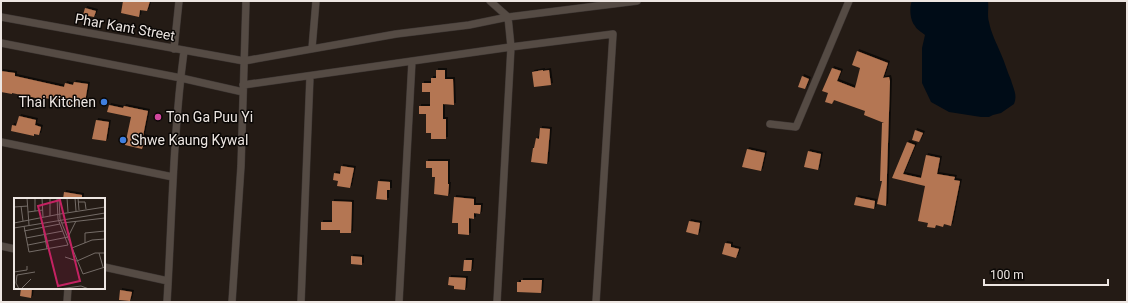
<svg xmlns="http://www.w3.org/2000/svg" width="1128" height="303" font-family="Roboto,sans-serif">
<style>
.water{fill:#000c17}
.building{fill:#b47652;filter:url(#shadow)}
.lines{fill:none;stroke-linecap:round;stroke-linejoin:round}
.street-casing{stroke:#3e3734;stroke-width:8}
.street{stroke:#554b44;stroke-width:7}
.shop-dot{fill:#3f7fe0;stroke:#0a0705;stroke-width:1.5}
.hotel-dot{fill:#d1479c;stroke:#0a0705;stroke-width:1.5}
.labels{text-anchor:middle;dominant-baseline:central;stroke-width:3;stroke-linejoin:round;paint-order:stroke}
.street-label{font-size:14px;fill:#ede6e2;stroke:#0a0705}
.poi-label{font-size:14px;fill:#ede6e2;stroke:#0a0705;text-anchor:start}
.inset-road{fill:none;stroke:#746c67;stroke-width:1}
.view{fill:#c42262;fill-opacity:0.15;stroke:#c42262;stroke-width:2}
.inset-edge{fill:none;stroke:#ede6e2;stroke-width:2}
</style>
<defs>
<filter id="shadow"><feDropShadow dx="2" dy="-2" stdDeviation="0" flood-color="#0009"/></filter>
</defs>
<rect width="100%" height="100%" fill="#241b15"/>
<path class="water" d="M912,1H988C989,8 987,15 989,22C991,33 997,44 1001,54C1005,63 1007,71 1011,80C1013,88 1018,95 1014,104L1001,113L993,115L989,117H981L949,112L931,102L922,83V48L925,35C922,32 917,30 915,26C910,21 909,7 912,1Z"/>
<path class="building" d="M123,1H150L147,11L140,10L139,17L121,13Z
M85,8L96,11L94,17L83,15Z
M857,51L888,63L883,78L889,77L890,81L886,206L877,204L882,181H880L882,123H884L864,115L865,111L834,100L832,104L825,102L828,93L822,91L832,68L841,71L837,81L855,88L860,68L852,65Z
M436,70H445V79H453L454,105L443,104V119H446V139H431V133H426V114H419V106H430V92H422V83H431V78H436Z
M543,70V71L549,70L551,85L534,87L532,72Z
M1,71L15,73V76L64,87L65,83L73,85L74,82L88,84L84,108L61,103V101L45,98V100L12,93V94L1,92Z
M802,76L809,79L805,89L798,87Z
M109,105L123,108L124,106L148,111L143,136L150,138L149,144L144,143L142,149L125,145L131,117L107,112Z
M19,116L36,120L35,125L41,127L39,135L34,134V136L11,131L12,125L16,126Z
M96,120L109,122L106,141L92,139Z
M540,128L550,129L547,164L531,162L533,148H534L536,138L539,139Z
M915,130L923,133L919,142L912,140Z
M907,142L915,145L903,174L921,178L926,155L940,158L937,174L955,177L954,180L960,181L951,226L944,224L943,227L936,225L935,228L927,227L928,223L918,221L925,186L892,178Z
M747,149L765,153L761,171L742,167Z
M808,151L821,154L818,170L804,167Z
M426,161H448V184H449L448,196L434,194L435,177H432V168H426Z
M341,166L354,168L350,188L337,186L338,181L333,180L334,173L340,174Z
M378,181L390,182V190H387V200L376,199Z
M64,192L82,195V199H63Z
M454,197L474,199V205H481L480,214L474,213V219L469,218V235L458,234V223H452Z
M856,197L875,201L874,209L854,205Z
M332,201L352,202L351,233H340V230H321V222H332Z
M689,221L700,223L698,235L686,232Z
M725,243L731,244V247L739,249L736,258L722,254Z
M351,256L362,257V265L351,264Z
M464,260H472L471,271H463Z
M449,277L466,278L465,290L454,289V286L448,285Z
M521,280H542L541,293L517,292V282H521Z
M21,288H32L31,298L20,296Z
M120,290L132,292L130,301L119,300Z"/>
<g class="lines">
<g class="street-casing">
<path id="street" d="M490,1L508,17L511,47L497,302
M1,17L244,61L396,34L469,25L508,17L637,1
M1,43L181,78L243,92
M312,48L316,1
M174,49L179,1
M243,85L511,47L613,34L596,302
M770,124L796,127L849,1
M1,142L173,177
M1,246L15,249
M104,267L168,281
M67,302L68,288
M167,302C172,218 173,134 184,51
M232,302L241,166L246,1
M301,302L310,76
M399,302L412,61"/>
</g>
<use href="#street" class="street"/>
</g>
<g class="shop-dot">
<circle cx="104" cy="102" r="4"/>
<circle cx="123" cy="140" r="4"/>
</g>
<circle class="hotel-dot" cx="158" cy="117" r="4"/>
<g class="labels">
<g class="street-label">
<text transform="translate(125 27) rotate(10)">Phar Kant Street</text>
</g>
<g class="poi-label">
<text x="96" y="102" text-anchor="end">Thai Kitchen</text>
<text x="166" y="117">Ton Ga Puu Yi</text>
<text x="131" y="140">Shwe Kaung Kywal</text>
</g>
</g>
<g transform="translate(14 198)">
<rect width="91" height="91" fill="#241b15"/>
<path class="inset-road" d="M13,0L15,27M21,0V13M28,0L29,19M36,0V18M43,0L44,21M45,0L46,21L69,76L91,69M53,0L54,14M61,0L62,13M64,0L65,12M64,4H71L72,11M7,8L9,23M0,9L14,8M14,14L29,12M46,16L91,9M28,24L33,51M0,25L46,16M48,25L91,20M10,28L15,54L54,47L44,21M0,30L91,15M10,33L46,26M12,40L49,33M71,45V35L91,33M14,47L54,39L62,23M58,50L78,42L91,41M85,55L89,69M51,59L63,63L81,55H91M0,74L13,72V68M5,91L2,85L3,77L21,74M7,91L17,81M45,91L67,88L75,91"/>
<path class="view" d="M46,2L66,83L44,88L24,8Z"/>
<rect width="91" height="91" class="inset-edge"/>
</g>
<rect width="1128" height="303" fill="none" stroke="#ede6e2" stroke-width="4"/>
<path d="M984 279v6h124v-6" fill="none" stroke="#ede6e2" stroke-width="2"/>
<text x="990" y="279" font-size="12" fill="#ede6e2" stroke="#0a0705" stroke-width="3" paint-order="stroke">100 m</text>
</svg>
